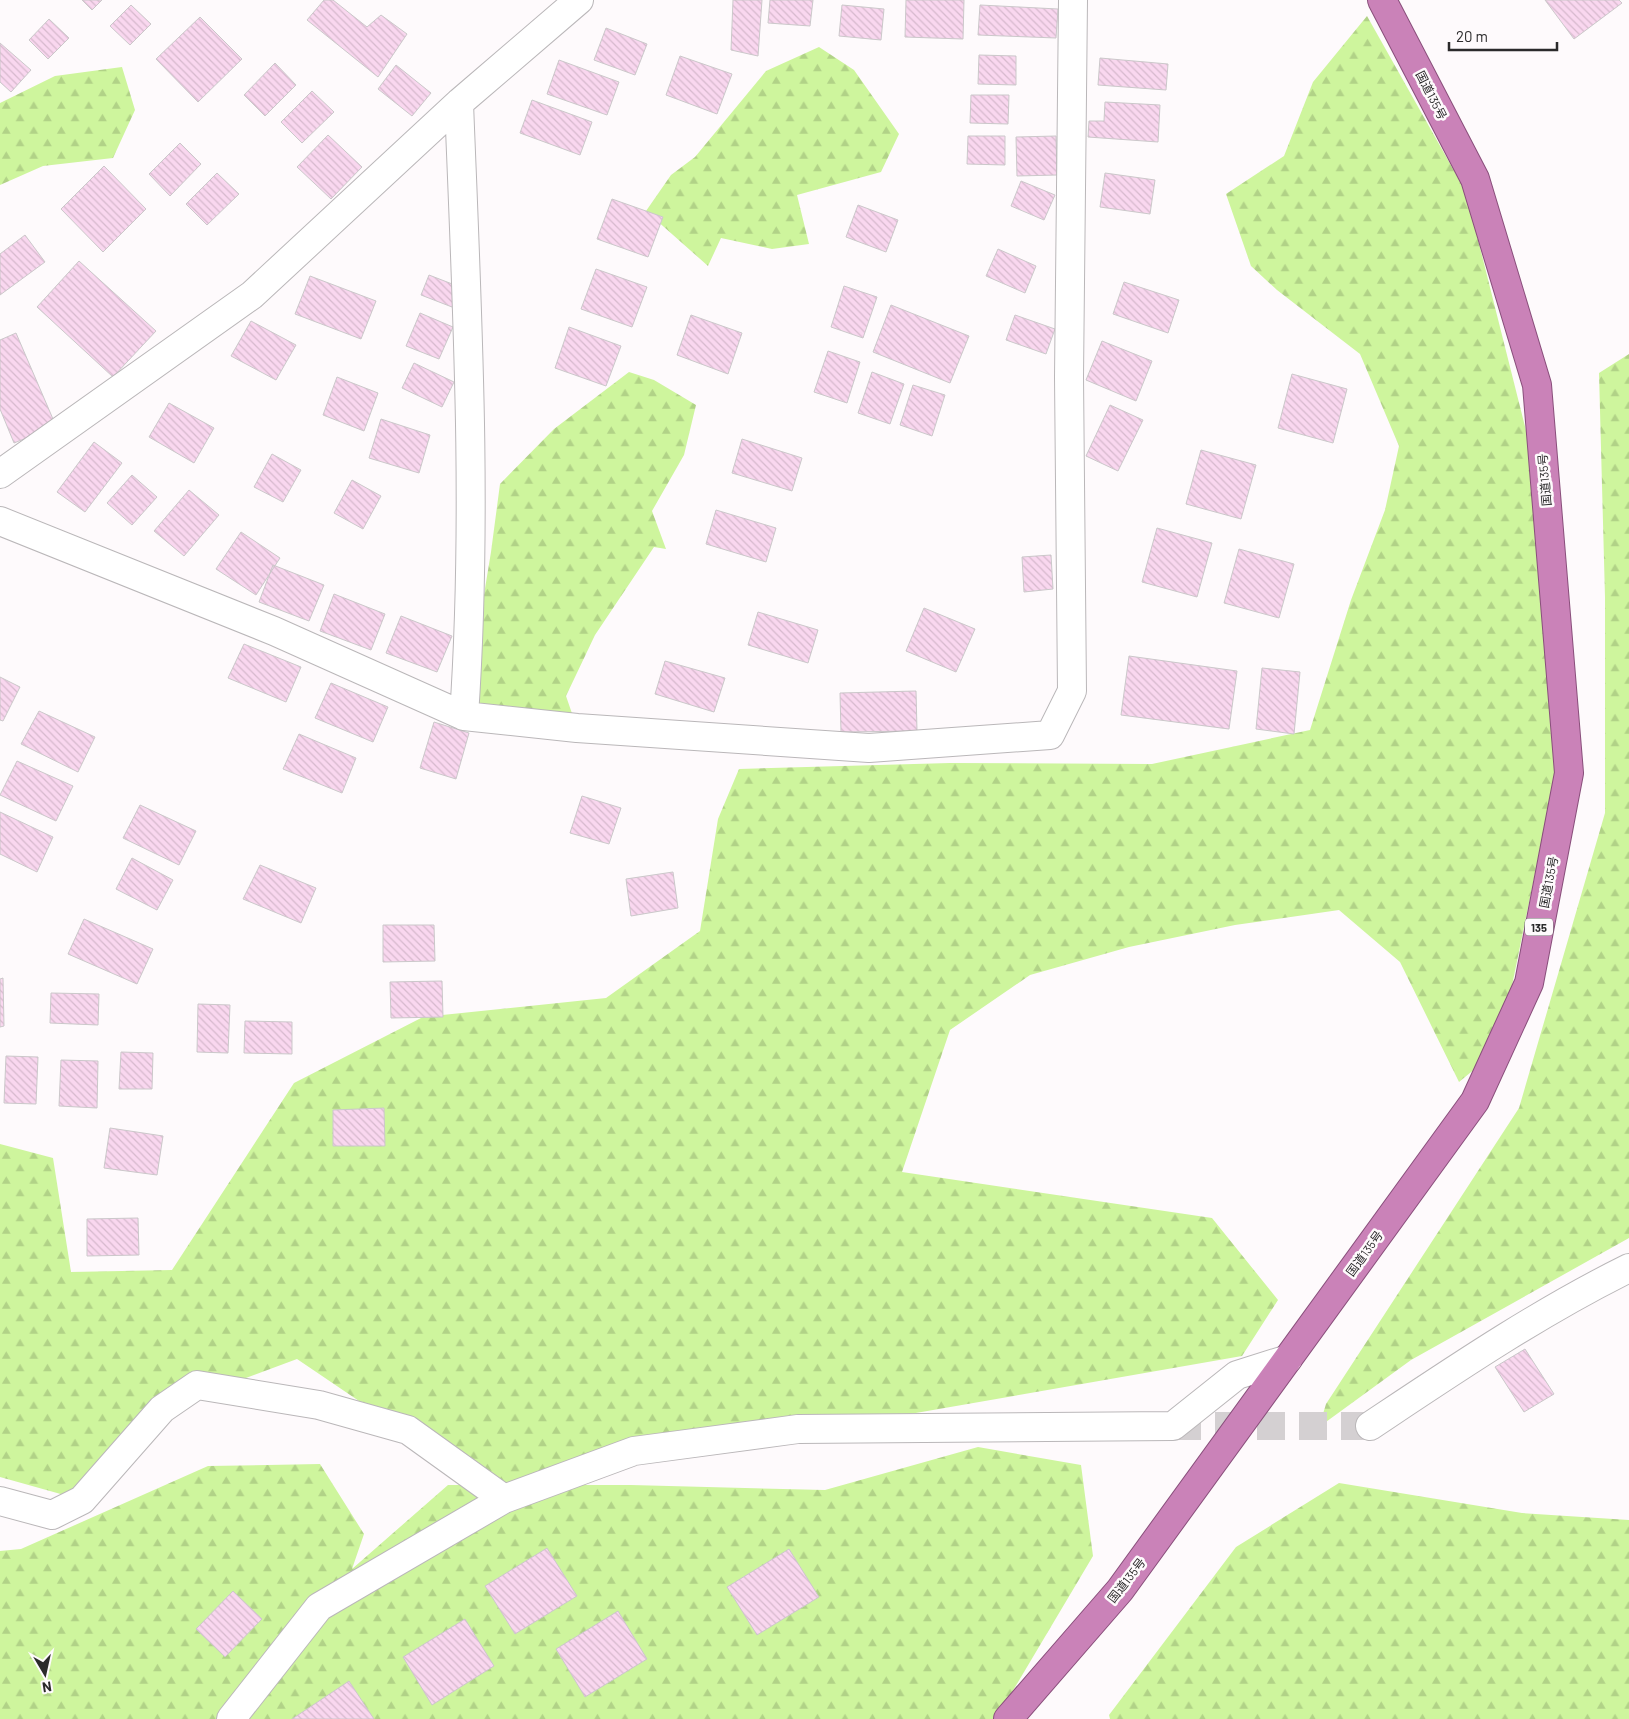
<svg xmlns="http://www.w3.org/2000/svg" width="1629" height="1719" font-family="Barlow,'Noto Sans JP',sans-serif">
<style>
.forest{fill:url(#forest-firs)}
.building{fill:url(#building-back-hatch);stroke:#cbc8ca}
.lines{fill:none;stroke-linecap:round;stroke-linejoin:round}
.minor-tunnel{stroke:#d4d0d2;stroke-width:28;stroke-dasharray:28 14;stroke-linecap:butt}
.minor-casing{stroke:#bab7b9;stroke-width:30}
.trunk-casing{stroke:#894f7b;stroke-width:30}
.minor{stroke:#fff;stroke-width:28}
.trunk{stroke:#ca82b8;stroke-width:28}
.labels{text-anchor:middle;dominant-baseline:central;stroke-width:5;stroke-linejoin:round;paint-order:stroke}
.shield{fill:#fefafc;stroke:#6a686a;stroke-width:1}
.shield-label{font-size:11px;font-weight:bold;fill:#2b2a2b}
.street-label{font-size:12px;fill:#2b2a2b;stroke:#fefafc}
</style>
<defs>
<pattern id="forest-firs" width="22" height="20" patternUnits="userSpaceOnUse" patternTransform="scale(1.25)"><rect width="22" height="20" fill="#cef59d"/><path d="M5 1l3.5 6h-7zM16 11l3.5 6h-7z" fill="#b1d287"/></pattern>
<pattern id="building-back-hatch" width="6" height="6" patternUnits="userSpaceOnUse" patternTransform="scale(1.25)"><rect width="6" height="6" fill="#f9d7ef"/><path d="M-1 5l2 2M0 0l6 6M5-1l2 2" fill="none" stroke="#d6b9cd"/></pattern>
</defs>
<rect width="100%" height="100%" fill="#fefafc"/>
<path class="forest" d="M1367,16L1466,192L1547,514L1565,727L1499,1049L1459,1082L1400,962L1339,910L1235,925L1129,947L1030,975L950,1030L902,1172L1212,1218L1278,1300L1242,1356L910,1414L658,1447L506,1485H631L825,1490L978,1447L1081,1465L1093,1556L996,1719H0V1551L21,1549L208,1466L320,1464L364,1534L352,1569L448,1485H483L297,1359L162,1409L82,1500L0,1477V1144L53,1158L71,1272L172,1270L294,1083L423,1017L606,998L700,931L718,819L739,769L950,763L1152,764L1310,730L1351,600L1385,510L1399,446L1360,354L1277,290L1251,266L1226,194L1284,156L1313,82Z
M819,47L854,70L899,134L881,172L797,195L809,244L772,249L721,238L708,266L646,211L671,175L695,157L766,71Z
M122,67L135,110L113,158L43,166L0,185V103L55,76Z
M1629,354V1238L1411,1360L1319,1427L1326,1404L1519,1108L1605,813V597L1599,373Z
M629,372L654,380L696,405L684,455L652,511L666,549L654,547L595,635L566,696L577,728L464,716L491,552L500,484L554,429Z
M1339,1483L1522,1513L1629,1520V1719H1110L1109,1715L1236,1547Z"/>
<path class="building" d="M82,0H102L92,10Z
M324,0H333L367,27L381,15L407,34L378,77L307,20Z
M733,0H762L758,56L731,50Z
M770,0H813L810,26L768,23Z
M906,0H964L963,39L905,37Z
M1545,0H1619L1622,3L1574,39Z
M131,5L151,24L130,45L110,26Z
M842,5L884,9L881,40L839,36Z
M980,5L1058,9L1056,38L978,35Z
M200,17L242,59L198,102L156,59Z
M49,19L69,38L48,59L29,40Z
M606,28L647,44L635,75L594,60Z
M0,43L31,70L11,92L0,82Z
M979,55L1016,56V85L978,84Z
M680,56L732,74L717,114L666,95Z
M1100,58L1168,64L1166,90L1098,85Z
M559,60L619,82L607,115L547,94Z
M275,63L296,85L265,116L244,95Z
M396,65L431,93L412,116L378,89Z
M312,91L334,112L302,143L281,122Z
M971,95H1009L1008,124L970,123Z
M532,100L592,122L580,155L520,133Z
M1105,102L1160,105L1158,142L1088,137L1089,121H1104Z
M328,135L362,167L331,199L297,167Z
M968,136H1005V165L967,164Z
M1056,136L1057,175L1017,176L1016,137Z
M180,143L201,164L170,196L149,174Z
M104,166L146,209L103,252L61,209Z
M217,173L239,194L207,225L186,204Z
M1105,173L1155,180L1150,214L1100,207Z
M1021,181L1055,195L1044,220L1011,206Z
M612,199L663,217L648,257L597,239Z
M858,205L898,220L886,252L846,237Z
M25,235L45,262L0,295V254Z
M998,249L1036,266L1025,293L986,276Z
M79,261L156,331L113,377L37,307Z
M596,269L647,287L632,327L581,309Z
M429,275L460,287L452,307L421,295Z
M310,276L376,301L361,339L295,314Z
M1124,282L1179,300L1168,333L1113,314Z
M844,286L877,297L863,338L831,327Z
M891,305L969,336L950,383L873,352Z
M420,313L453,327L439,359L406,346Z
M691,315L742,333L728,374L677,355Z
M1015,315L1055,329L1046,354L1006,340Z
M251,321L296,345L276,380L231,356Z
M569,327L621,346L606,386L555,368Z
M16,333L56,426L14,443L0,409V340Z
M1102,341L1152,361L1136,401L1086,380Z
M828,351L860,362L847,403L814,392Z
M414,363L454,382L442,407L402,388Z
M872,372L904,384L890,424L858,413Z
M1292,374L1347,389L1333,443L1278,428Z
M337,377L378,393L364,431L323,415Z
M913,385L945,395L932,436L900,425Z
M169,403L214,428L194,463L149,437Z
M1110,405L1143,420L1118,471L1086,456Z
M381,419L430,435L419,473L369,458Z
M742,439L802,458L792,491L732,473Z
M94,442L122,463L85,512L57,492Z
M1201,450L1256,465L1241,519L1186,504Z
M272,454L301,470L283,502L254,487Z
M132,475L157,497L132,525L107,503Z
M352,480L381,496L363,529L334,513Z
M189,490L219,515L184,556L154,531Z
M716,510L776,528L766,562L706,544Z
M1157,528L1212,543L1197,597L1142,582Z
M241,532L280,558L256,595L216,569Z
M1239,549L1294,564L1279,618L1224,603Z
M1051,555L1053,589L1024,592L1022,557Z
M273,565L324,585L309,621L259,602Z
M334,594L385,614L371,650L320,631Z
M924,608L975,629L956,672L906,651Z
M758,612L818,630L808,663L748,645Z
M401,616L452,636L437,672L386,653Z
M244,644L301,667L286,702L228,678Z
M1129,656L1237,671L1229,729L1121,715Z
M665,661L725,678L714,712L655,694Z
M1262,668L1300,672L1294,734L1256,729Z
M0,677L20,687L3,721L0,720Z
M331,683L388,707L373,742L315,718Z
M916,691L917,731L841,732L840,693Z
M39,711L95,737L78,772L21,744Z
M434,722L469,733L456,779L420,768Z
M299,734L356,758L342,793L283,769Z
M17,761L73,786L56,821L0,795Z
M582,796L621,808L609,844L570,833Z
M140,805L196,831L179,865L123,838Z
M0,812L53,837L37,872L0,854Z
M132,858L173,880L157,910L116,889Z
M260,865L316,888L301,923L243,899Z
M673,872L678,908L631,916L626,879Z
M84,919L153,949L137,984L68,954Z
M383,925H434L435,961L383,962Z
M3,978L4,1026L0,1027V979Z
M442,981L443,1017L391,1018L390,982Z
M51,993L99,994L98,1025L50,1023Z
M198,1004L230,1005L228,1053L197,1052Z
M245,1021L292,1022V1054L244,1053Z
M121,1052L153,1053L152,1089H119Z
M6,1056L38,1057L36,1104L4,1103Z
M61,1060L98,1061L97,1108L59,1106Z
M384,1108L385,1146H333V1110Z
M110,1128L163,1136L157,1175L104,1168Z
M138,1218L139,1255L87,1256V1219Z
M1525,1349L1554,1394L1524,1412L1495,1367Z
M547,1548L577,1596L515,1634L485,1586Z
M789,1549L819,1597L757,1635L727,1587Z
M233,1591L262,1619L225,1657L196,1629Z
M618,1611L647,1659L585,1697L556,1649Z
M465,1619L494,1666L432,1705L403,1657Z
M349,1681L374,1719H292Z"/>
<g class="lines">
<path class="minor-tunnel" d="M1173,1426H1370"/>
<g class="minor-casing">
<path id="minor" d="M459,103C467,307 478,512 464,716
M0,474L252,295L459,103L579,0
M0,521L274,631L464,716L577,728L869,748L1050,735L1072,691L1069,377L1073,0
M1370,1426C1454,1370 1538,1313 1629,1268
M0,1501L52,1515L82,1500L162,1409L197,1385L319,1405L408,1430L504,1499
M231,1719L319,1607L504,1499L634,1451L798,1429L1173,1426L1237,1375L1288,1359"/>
</g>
<g class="trunk-casing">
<path id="trunk" d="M1008,1719L1120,1590L1475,1101L1529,983L1569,773L1537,385L1475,179L1382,0"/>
</g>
<use href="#minor" class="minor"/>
<use href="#trunk" class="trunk"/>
</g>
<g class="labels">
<rect class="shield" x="1525" y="918.5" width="28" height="17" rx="4"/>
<g class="shield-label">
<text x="1539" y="927">135</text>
</g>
<g class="street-label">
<text transform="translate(1432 95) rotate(63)">国道135号</text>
<text transform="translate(1544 480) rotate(-95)">国道135号</text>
<text transform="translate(1548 882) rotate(-79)">国道135号</text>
<text transform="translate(1364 1253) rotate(-54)">国道135号</text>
<text transform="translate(1126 1580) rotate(-52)">国道135号</text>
</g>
</g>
<g transform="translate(45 1674) rotate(171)" stroke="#fefafc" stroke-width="4" paint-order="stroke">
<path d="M0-4L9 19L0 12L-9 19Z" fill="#2b2a2b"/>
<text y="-8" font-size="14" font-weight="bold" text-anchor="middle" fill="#2b2a2b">N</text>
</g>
<path d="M1449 42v8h108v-8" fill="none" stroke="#2b2a2b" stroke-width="2.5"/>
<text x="1456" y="42" font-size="15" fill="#2b2a2b" stroke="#fefafc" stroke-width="4" paint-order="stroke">20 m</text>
</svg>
